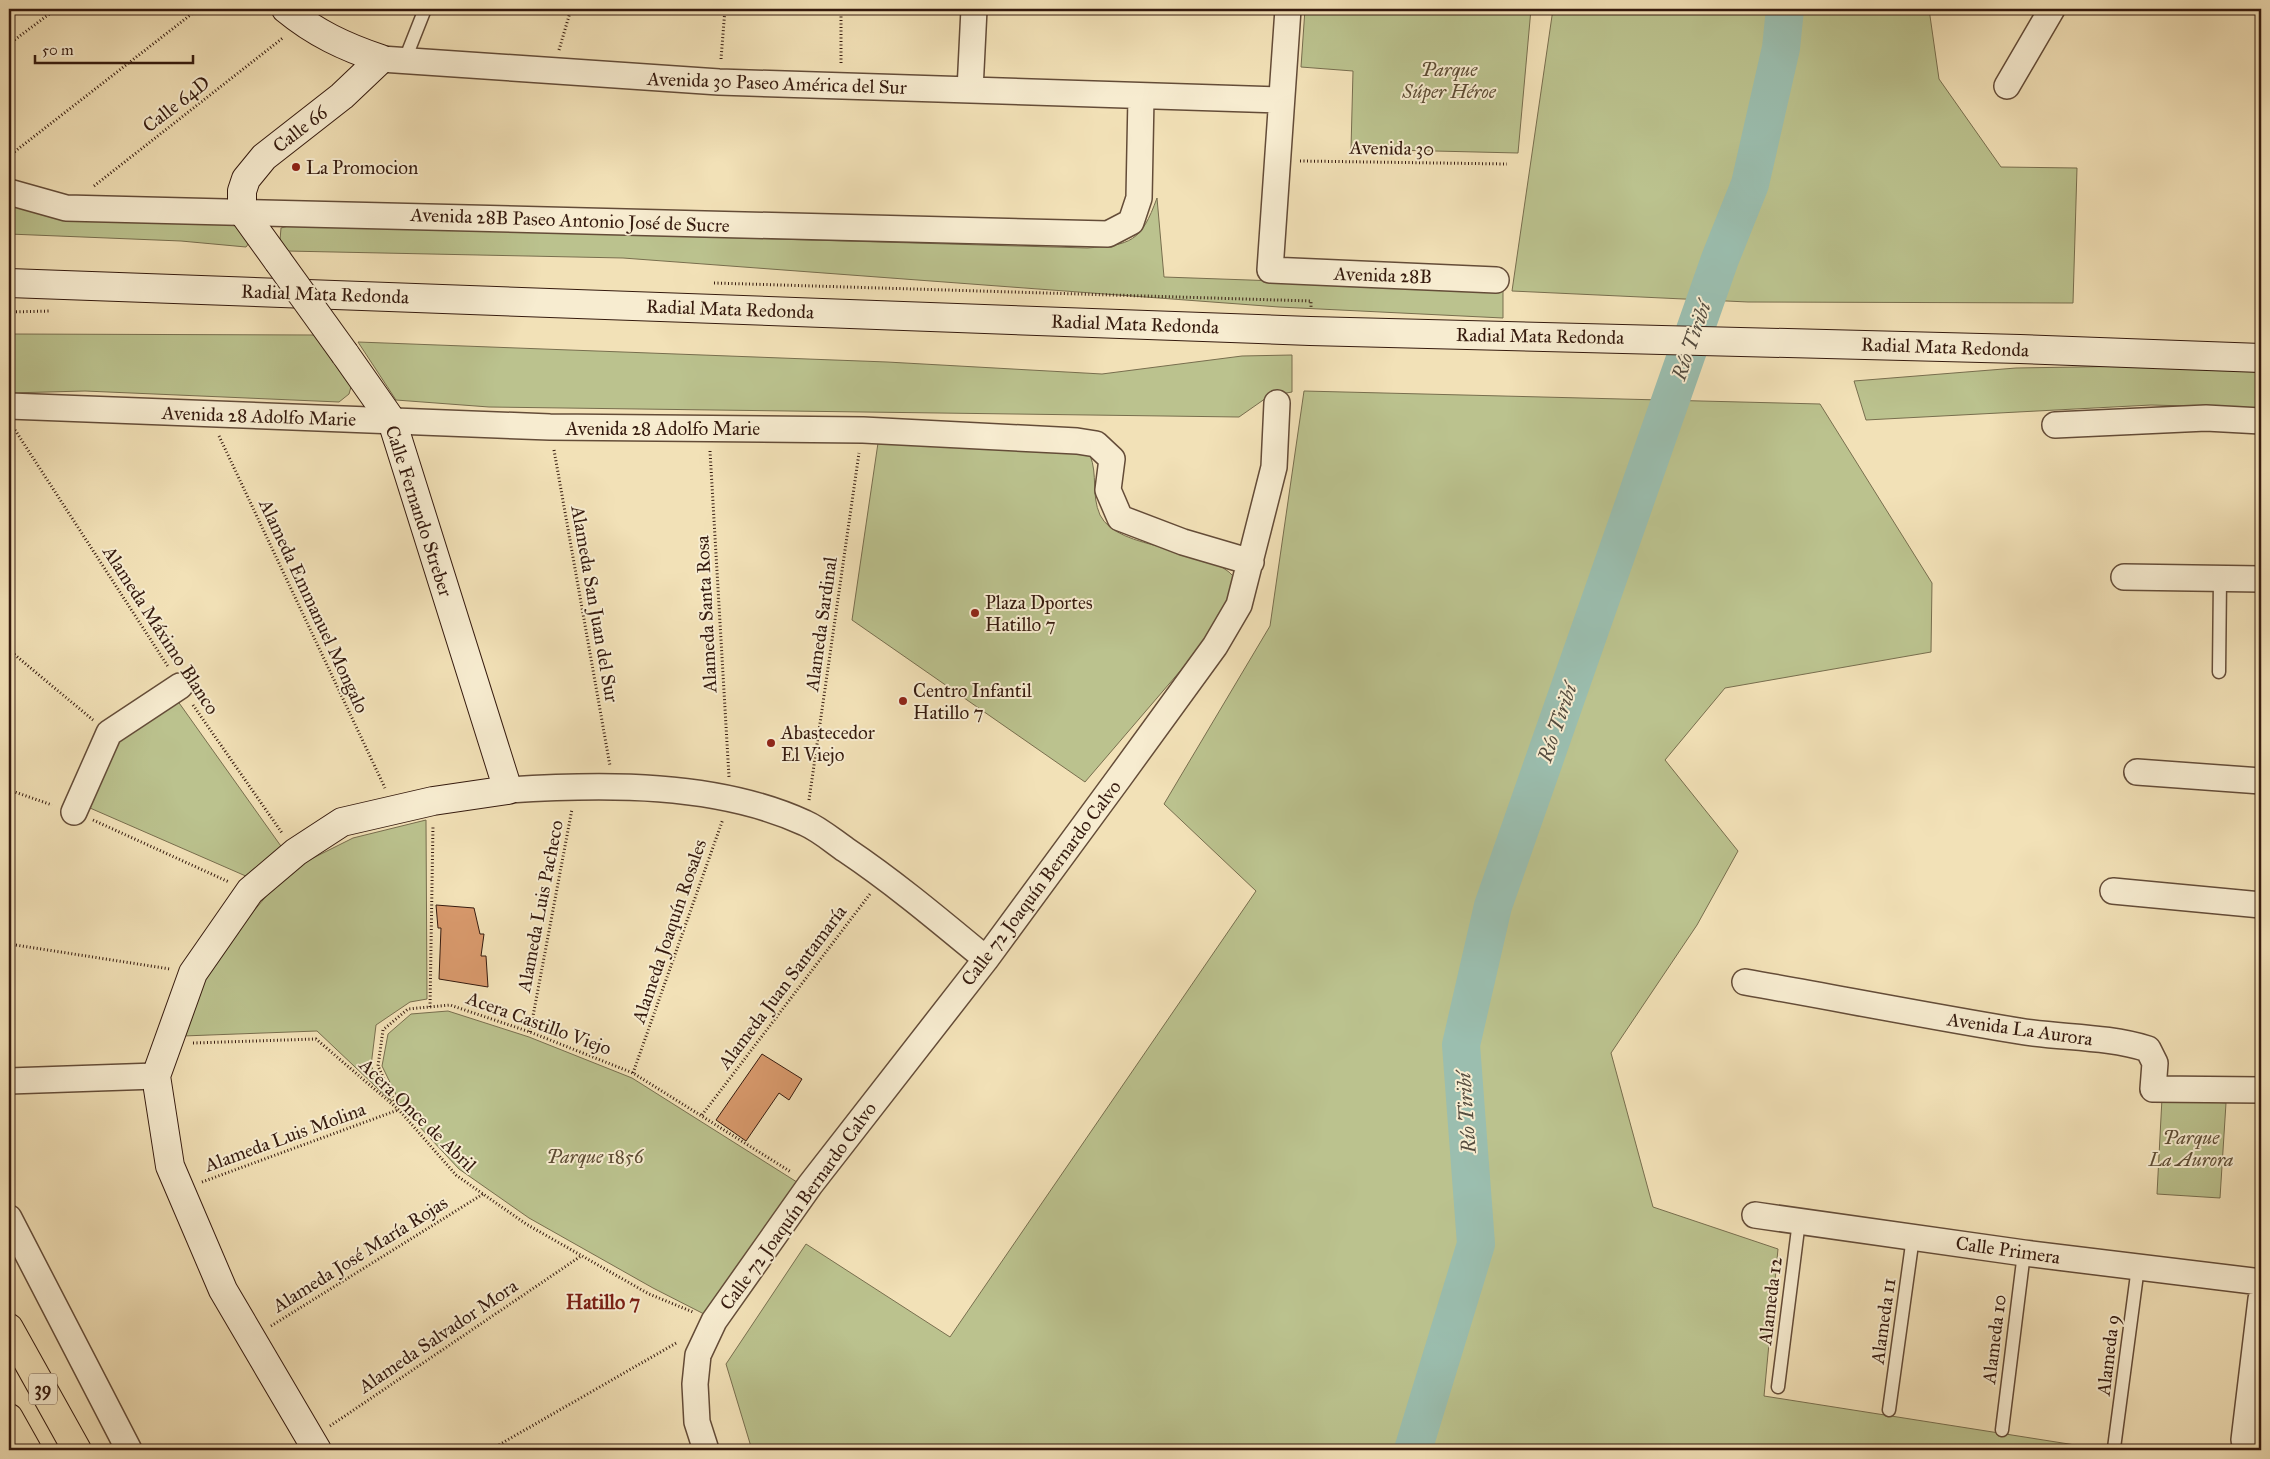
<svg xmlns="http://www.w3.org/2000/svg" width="2270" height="1459" font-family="'IM FELL Great Primer',serif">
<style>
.green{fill:#bbc28e;stroke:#786e4e}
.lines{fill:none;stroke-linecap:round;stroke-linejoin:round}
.river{stroke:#9bbeaf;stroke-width:38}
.building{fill:#d8996c;stroke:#351a0e}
.lane-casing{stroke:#644c38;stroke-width:15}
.street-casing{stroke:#644c38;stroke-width:28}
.secondary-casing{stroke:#351a0e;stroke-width:30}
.highway-casing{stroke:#351a0e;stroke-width:30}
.path{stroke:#351a0e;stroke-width:3;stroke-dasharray:1 2.5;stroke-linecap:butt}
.lane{stroke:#f7ecd0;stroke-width:12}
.street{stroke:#f7ecd0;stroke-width:25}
.secondary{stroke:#f7ecd0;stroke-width:28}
.highway{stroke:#f2e1b7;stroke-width:28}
.secondary-bridge-casing{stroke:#351a0e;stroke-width:30;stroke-linecap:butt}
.secondary-bridge{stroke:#f7ecd0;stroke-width:28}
.poi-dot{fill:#8f2418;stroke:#f7ecd0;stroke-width:2}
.labels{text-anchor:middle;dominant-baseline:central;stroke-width:4;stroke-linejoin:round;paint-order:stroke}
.shield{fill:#f7ecd0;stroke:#6f5948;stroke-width:1}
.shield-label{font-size:18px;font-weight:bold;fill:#351a0e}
.park-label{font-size:19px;font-style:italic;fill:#5d4c34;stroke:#f7ecd0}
.street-label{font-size:19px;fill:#351a0e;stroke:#f7ecd0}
.poi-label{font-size:19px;fill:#351a0e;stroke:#f7ecd0;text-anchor:start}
.water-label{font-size:20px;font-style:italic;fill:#544b3e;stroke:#f7ecd0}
.neighbourhood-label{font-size:20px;font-weight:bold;fill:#7a1f14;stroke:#f7ecd0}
</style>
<rect width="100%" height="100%" fill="#f2e1b7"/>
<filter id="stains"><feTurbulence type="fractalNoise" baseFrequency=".004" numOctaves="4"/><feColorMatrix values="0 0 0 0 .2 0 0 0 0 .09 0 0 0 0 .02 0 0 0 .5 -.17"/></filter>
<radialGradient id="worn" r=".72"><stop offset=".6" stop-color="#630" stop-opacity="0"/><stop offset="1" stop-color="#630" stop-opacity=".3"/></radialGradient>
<path class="green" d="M1305,9H1531L1518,153L1351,149L1353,71L1301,67Z
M1553,9H1929L1939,79L2001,167L2077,168L2073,303L1748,302L1512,291Z
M9,198L233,224L244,228L249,243L246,247L181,241L9,234Z
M1157,198L1164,277L1503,289V318L1279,307L623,258L286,251L280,240L281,228L292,225L1087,248C1131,245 1141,242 1157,198Z
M9,334L314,335L351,387L349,394L339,402L85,391L9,393Z
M358,342L887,362L1102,374L1242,356L1292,355V392L1269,396L1239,417L489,407L396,400Z
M2202,365L2261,371V408L2151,405L1866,420L1854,381L2016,368Z
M1304,391L1820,404L1932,583L1931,652L1725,688L1665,760L1738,851L1697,925L1611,1053L1653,1207L1778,1249L1764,1396L2107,1450H752L726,1364L806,1244L950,1337L1256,891L1164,804L1270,626Z
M878,443L1078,448L1090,455C1098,475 1091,495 1100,515C1118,552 1207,544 1235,578L1224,609L1199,649L1085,782L852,620Z
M177,700L283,849L248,877L90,808L118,739Z
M426,820L427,999L410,1002L376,1025L371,1066L392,1102L317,1031L183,1036L202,985L227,943L268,894L307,861L353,838Z
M448,1011L529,1037L632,1078L800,1184L704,1314L653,1288L529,1218L459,1169L403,1109L382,1066L388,1034L411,1014Z
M2162,1098L2226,1103L2220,1198L2157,1194Z"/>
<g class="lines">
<path class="river" d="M1413,1450L1476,1244L1461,1045L1493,906L1720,259L1750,184L1781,48L1785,9"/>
</g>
<path class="building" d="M436,905L474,908L480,934H484L481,956H486L488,987L439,979L441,928H438Z
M762,1054L802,1079L789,1100L779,1093L746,1141L716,1120Z"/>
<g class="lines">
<g class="lane-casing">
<path id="lane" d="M404,62L425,9
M2219,672L2220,579
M1778,1387L1799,1221
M1889,1410L1913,1237
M2002,1430L2024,1253
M2114,1448L2138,1267"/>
</g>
<g class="street-casing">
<path id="street" d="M1288,9L1270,270L1496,280
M381,59L719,82L1281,100
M2007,86L2052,9
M970,90L974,9
M9,192L66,208L1108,234L1131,222L1139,198L1141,97
M9,406L550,427L863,430L1077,441L1096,444L1112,459L1108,490L1120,518L1183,542L1251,562
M2055,425L2206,418L2261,421
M2124,577L2261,579
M2137,772L2261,781
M508,790C603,784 716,782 805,823C819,829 833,841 846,850C895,883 940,921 986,959
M74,812L109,733L180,686
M2113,891L2261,905
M1745,982C1836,998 1928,1016 2019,1031C2062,1038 2106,1036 2148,1049L2155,1063L2153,1089L2261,1090
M9,1081L156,1076
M1755,1215L2024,1253L2261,1282
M9,1218L129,1450
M706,1450L697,1422L695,1384L698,1355L714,1321L810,1185L986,959L1119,778L1215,646L1239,605L1274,467L1277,403
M2250,1450L2244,1440L2261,1299"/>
</g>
<g class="secondary-casing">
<path id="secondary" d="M278,261L242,211V191L246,179L264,157L342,96L381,59C345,47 315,33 286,9
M9,283L1310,331L2020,349L2261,358
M317,1450L223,1290L170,1166L156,1076L193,973L250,891L296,852L342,822L433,801L508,790L392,421L345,354"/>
</g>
<g class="highway-casing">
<path id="highway" d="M9,1328L77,1450
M9,1418L27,1450"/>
</g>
<path class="path" d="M9,44L56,9
M559,50L571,9
M721,59L725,9
M841,63V9
M9,156L198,9
M1300,161L1507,164
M94,186L284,37
M714,283L1311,301V308
M9,312L51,311
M15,430L169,668
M219,436L385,788
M554,450L610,766
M710,451L729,777
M9,650L93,720
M193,705L282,833
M9,790L52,805
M809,800L859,453
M93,820L229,882
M9,944L170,969
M430,1007L433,825
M530,1032L572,809
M193,1043L316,1039L399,1110L456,1175L526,1224L649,1294L693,1312
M633,1073L723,819
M397,1107L378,1066L383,1030L408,1009L450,1005L530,1032L633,1073L791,1172
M702,1115L870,894
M202,1182L398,1110
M271,1326L483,1194
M330,1426L581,1256
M490,1450L678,1342"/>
<use href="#lane" class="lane"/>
<use href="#street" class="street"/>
<use href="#secondary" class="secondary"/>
<use href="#highway" class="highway"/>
<g class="secondary-bridge-casing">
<path id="secondary-bridge" d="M278,261L345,354"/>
</g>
<use href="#secondary-bridge" class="secondary-bridge"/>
</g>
<g class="poi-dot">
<circle cx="296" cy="167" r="5"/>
<circle cx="975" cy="613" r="5"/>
<circle cx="903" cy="701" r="5"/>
<circle cx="771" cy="743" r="5"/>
</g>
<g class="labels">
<rect class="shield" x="29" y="1373.5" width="28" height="31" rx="4"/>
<g class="shield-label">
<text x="43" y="1389">39</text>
</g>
<g class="park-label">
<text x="1449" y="69">Parque<tspan x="1449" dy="22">Súper Héroe</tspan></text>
<text x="2191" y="1137">Parque<tspan x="2191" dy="22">La Aurora</tspan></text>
<text x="595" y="1156">Parque 1856</text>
</g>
<g class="street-label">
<text transform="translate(777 83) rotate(2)">Avenida 30 Paseo América del Sur</text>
<text transform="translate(176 104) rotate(-38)">Calle 64D</text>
<text transform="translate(300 129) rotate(-38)">Calle 66</text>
<text transform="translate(1392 148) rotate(1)">Avenida 30</text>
<text transform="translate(570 220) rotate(2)">Avenida 28B Paseo Antonio José de Sucre</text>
<text transform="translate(1383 275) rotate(2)">Avenida 28B</text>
<text transform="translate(325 294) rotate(2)">Radial Mata Redonda</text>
<text transform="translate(730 309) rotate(2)">Radial Mata Redonda</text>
<text transform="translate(1135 324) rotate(2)">Radial Mata Redonda</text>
<text transform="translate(1540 336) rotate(1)">Radial Mata Redonda</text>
<text transform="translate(1945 347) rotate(2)">Radial Mata Redonda</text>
<text transform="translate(259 416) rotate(2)">Avenida 28 Adolfo Marie</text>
<text x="663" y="428">Avenida 28 Adolfo Marie</text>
<text transform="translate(419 511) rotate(72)">Calle Fernando Streber</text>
<text transform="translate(595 604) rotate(80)">Alameda San Juan del Sur</text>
<text transform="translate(314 606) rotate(65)">Alameda Emmanuel Mongalo</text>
<text transform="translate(706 614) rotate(-93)">Alameda Santa Rosa</text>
<text transform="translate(821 624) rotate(-82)">Alameda Sardinal</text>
<text transform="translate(161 630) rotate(57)">Alameda Máximo Blanco</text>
<text transform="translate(1041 883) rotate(-53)">Calle 72 Joaquín Bernardo Calvo</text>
<text transform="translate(540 906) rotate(-79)">Alameda Luis Pacheco</text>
<text transform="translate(669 931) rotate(-71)">Alameda Joaquín Rosales</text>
<text transform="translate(782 987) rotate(-53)">Alameda Juan Santamaría</text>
<text transform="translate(539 1023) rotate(20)">Acera Castillo Viejo</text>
<text transform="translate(2020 1029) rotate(8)">Avenida La Aurora</text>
<text transform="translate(418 1115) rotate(44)">Acera Once de Abril</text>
<text transform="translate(285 1137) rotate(-20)">Alameda Luis Molina</text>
<text transform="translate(798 1206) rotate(-54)">Calle 72 Joaquín Bernardo Calvo</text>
<text transform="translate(2008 1250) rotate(8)">Calle Primera</text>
<text transform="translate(360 1254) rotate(-32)">Alameda José María Rojas</text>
<text transform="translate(1770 1301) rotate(-83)">Alameda 12</text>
<text transform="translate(1883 1321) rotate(-82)">Alameda 11</text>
<text transform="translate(438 1336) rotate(-34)">Alameda Salvador Mora</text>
<text transform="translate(1994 1339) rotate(-83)">Alameda 10</text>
<text transform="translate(2108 1355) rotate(-83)">Alameda 9</text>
</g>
<g class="poi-label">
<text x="306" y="167">La Promocion</text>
<text x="985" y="602">Plaza Dportes<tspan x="985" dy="22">Hatillo 7</tspan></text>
<text x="913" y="690">Centro Infantil<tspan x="913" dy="22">Hatillo 7</tspan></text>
<text x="781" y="732">Abastecedor<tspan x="781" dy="22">El Viejo</tspan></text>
</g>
<g class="water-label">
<text transform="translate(1691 341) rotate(-71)">Río Tiribí</text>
<text transform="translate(1557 723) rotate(-71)">Río Tiribí</text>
<text transform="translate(1466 1113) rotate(-94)">Río Tiribí</text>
</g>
<g class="neighbourhood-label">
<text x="603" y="1302">Hatillo 7</text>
</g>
</g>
<rect width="2270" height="1459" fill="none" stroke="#f2e1b7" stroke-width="30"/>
<rect x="10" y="10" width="2250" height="1439" fill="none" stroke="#351a0e" stroke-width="2.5"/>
<rect x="15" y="15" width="2240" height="1429" fill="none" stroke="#351a0e"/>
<path d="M35 55v8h158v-8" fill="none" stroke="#351a0e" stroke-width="2.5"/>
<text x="42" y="55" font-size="15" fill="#351a0e" stroke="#f7ecd0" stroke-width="4" paint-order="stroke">50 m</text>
<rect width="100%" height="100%" filter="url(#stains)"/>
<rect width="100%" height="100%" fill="url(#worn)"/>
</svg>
